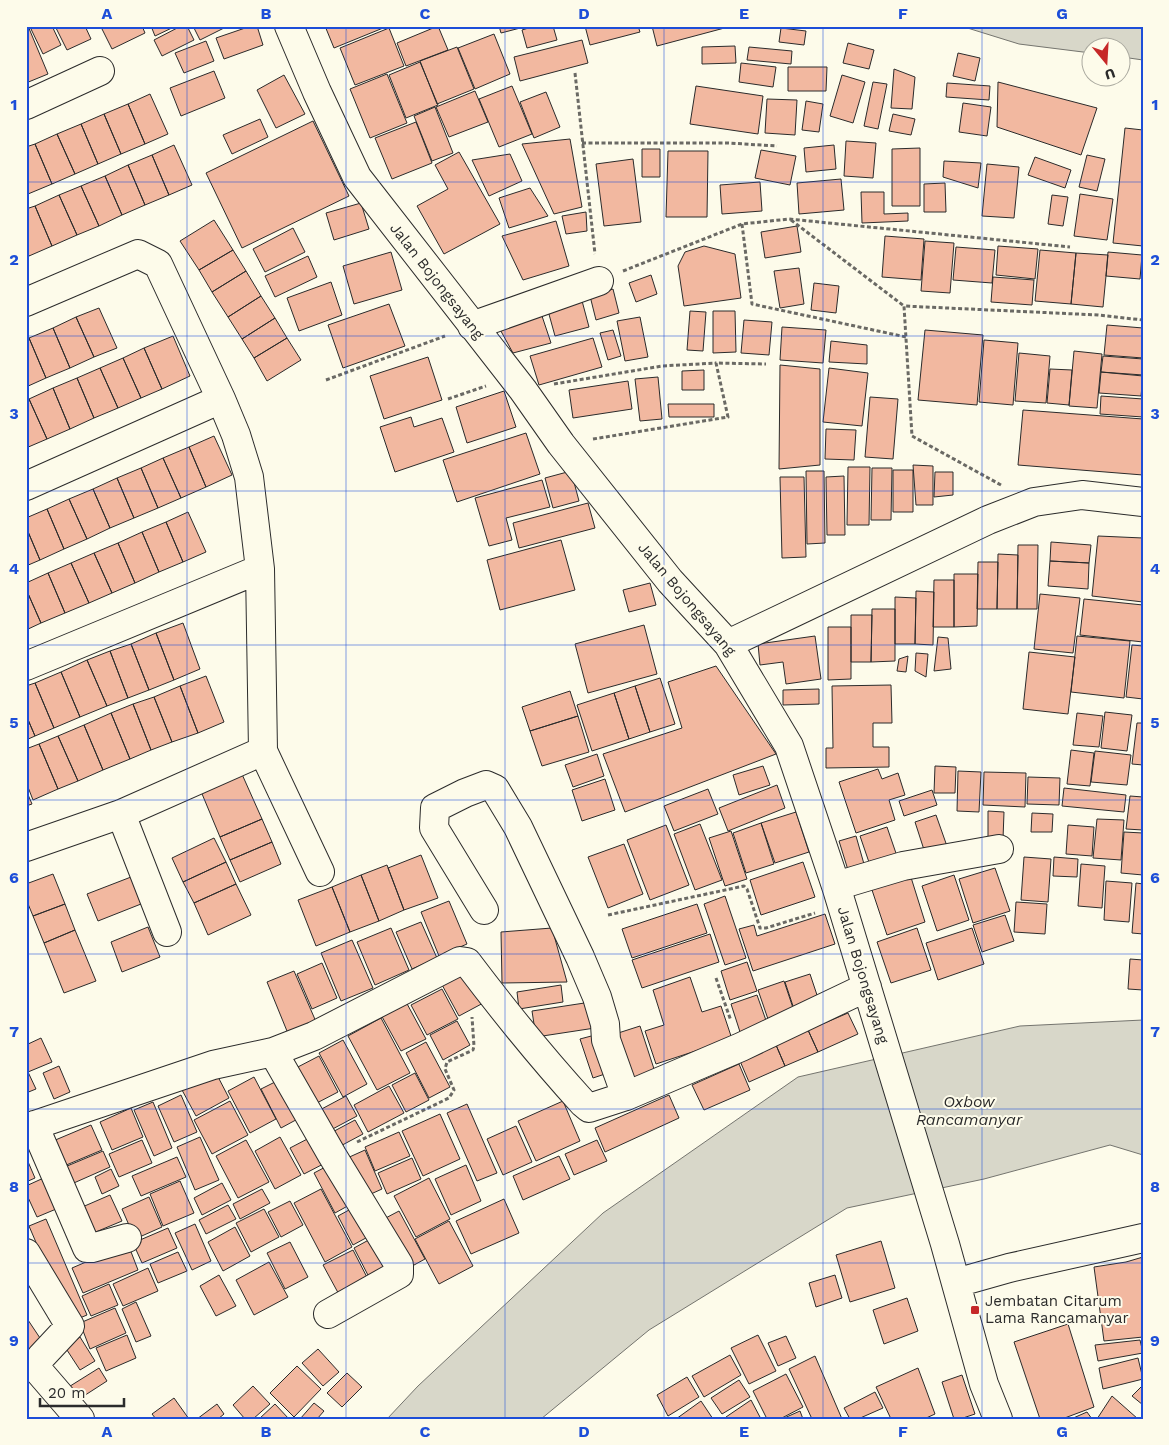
<svg xmlns="http://www.w3.org/2000/svg" width="1169" height="1445" font-family="'Work Sans',sans-serif">
<style>
.water{fill:#d8d7c9;stroke:#74746e}
.building{fill:#f2b8a0;stroke:#2b2b2b}
.lines{fill:none;stroke-linecap:round;stroke-linejoin:round}
.minor-casing{stroke:#2b2b2b;stroke-width:30}
.path{stroke:#6a6964;stroke-width:3;stroke-dasharray:4 2.5;stroke-linecap:butt}
.minor{stroke:#fdfbea;stroke-width:28}
.grid{fill:none;stroke:#1d4ed8;stroke-width:1;stroke-opacity:0.55}
.poi-dot{fill:#c62828;stroke:#fdfbea;stroke-width:2}
.labels{text-anchor:middle;dominant-baseline:central;stroke-width:4;stroke-linejoin:round;paint-order:stroke}
.street-label{font-size:15px;fill:#2b2b2b;stroke:#fdfbea}
.poi-label{font-size:15px;fill:#2b2b2b;stroke:#fdfbea;text-anchor:start}
.water-label{font-size:16px;font-style:italic;fill:#2b2b2b;stroke:#fdfbea}
.neatline{fill:none;stroke:#1d4ed8;stroke-width:2}
.grid-label{font-size:16px;text-anchor:middle;font-weight:bold;fill:#1d4ed8}
</style>
<rect width="100%" height="100%" fill="#fdfbea"/>
<path class="water" d="M961,26H1143V60L1122,57V48H1092L1091,53L1019,44Z
M1143,1020V1155L1110,1145L984,1179L847,1208L649,1330L541,1419H387L418,1386L603,1213L798,1077L1020,1026Z"/>
<path class="building" d="M26,26H28L48,74L26,83Z
M38,26H52L61,45L43,54L31,29Z
M55,26H85L91,39L67,50Z
M142,26L145,33L112,49L101,27Z
M151,26H176L155,36Z
M181,26H187L194,40L162,56L154,40Z
M193,26H228L200,40Z
M251,26H257L263,45L224,59L216,38Z
M325,26H388L334,48Z
M438,26L448,50L406,66L397,43Z
M499,26H528L501,33Z
M535,26H553L557,40L527,48L522,30Z
M585,26H638L640,32L590,45Z
M652,26H732L657,46Z
M389,28L404,66L355,85L340,48Z
M781,28L806,31L804,45L779,42Z
M494,34L510,74L475,89L458,48Z
M582,40L588,63L520,81L514,57Z
M206,41L214,61L184,73L175,53Z
M848,43L874,50L869,69L843,63Z
M735,46L736,63L702,64V47Z
M457,47L474,89L437,104L420,61Z
M749,47L792,51L791,64L747,60Z
M958,53L980,58L975,81L953,76Z
M420,62L438,105L406,118L389,75Z
M741,63L776,67L773,87L739,82Z
M788,67H827L826,91H788Z
M894,69L915,77L912,109L891,108Z
M214,71L225,98L181,116L170,88Z
M387,74L407,123L370,138L350,89Z
M284,75L305,114L276,128L257,90Z
M842,75L865,82L853,123L830,116Z
M873,82L887,84L878,129L864,126Z
M998,82L1097,108L1081,155L997,127Z
M947,83L990,86L989,100L946,97Z
M512,86L532,134L499,147L479,99Z
M696,86L763,96L758,134L690,124Z
M475,91L488,122L449,137L436,107Z
M546,92L560,127L534,138L520,102Z
M150,94L168,134L145,144L128,104Z
M767,99L797,100L795,135L765,133Z
M806,101L823,104L819,132L802,130Z
M963,103L991,107L987,136L959,132Z
M128,104L145,144L121,154L104,114Z
M435,107L453,153L432,161L414,116Z
M104,114L121,154L98,164L81,124Z
M893,114L915,119L911,135L889,131Z
M260,119L268,137L232,154L223,135Z
M313,121L349,196L242,248L206,173Z
M416,122L432,163L392,179L375,138Z
M81,124L98,164L75,174L57,134Z
M1125,128L1143,130V246L1113,243Z
M57,134L75,174L52,184L35,144Z
M570,139L582,207L554,214L522,144Z
M846,141L876,143L873,178L844,176Z
M35,144L52,184L28,194L26,190V147Z
M174,145L192,185L169,195L152,155Z
M834,145L836,169L806,172L804,148Z
M920,148V206H892V149Z
M642,149H660V177H642Z
M761,150L796,156L790,185L755,178Z
M668,151H708L707,217H666Z
M459,152L500,224L444,254L417,206L448,189L435,165Z
M510,154L522,181L489,196L472,160Z
M152,155L169,195L145,205L128,165Z
M1087,155L1105,159L1097,191L1079,187Z
M1035,157L1071,170L1065,188L1028,175Z
M633,159L641,222L604,226L596,164Z
M944,161L981,163L978,188L943,177Z
M987,164L1019,167L1014,218L982,216Z
M128,165L145,205L122,215L105,176Z
M105,176L122,215L99,226L81,186Z
M841,179L844,210L799,214L797,183Z
M760,182L762,211L722,214L720,185Z
M945,183L946,212H924V184Z
M81,186L99,226L77,235L59,195Z
M530,188L548,216L509,228L499,198Z
M861,192H884V214L908,213V221L862,223Z
M1080,194L1113,199L1107,240L1074,236Z
M59,195L77,235L52,246L35,206Z
M1052,195L1068,197L1063,226L1048,224Z
M361,203L369,229L334,240L326,213Z
M35,206L52,246L29,256L26,250V209Z
M586,212L587,231L566,234L562,216Z
M214,220L233,250L199,270L180,241Z
M556,221L569,266L523,280L502,236Z
M797,226L801,252L765,258L761,232Z
M293,228L305,252L265,272L253,249Z
M885,236L924,239L921,280L882,277Z
M925,241L954,243L950,293L921,291Z
M704,246L735,254L741,298L684,306L678,266L685,252Z
M998,246L1038,249L1035,279L996,275Z
M956,247L995,250L992,283L953,280Z
M233,250L246,271L212,292L199,270Z
M1040,250L1076,253L1071,304L1035,301Z
M391,252L402,290L354,304L343,266Z
M1108,252L1142,255L1140,279L1106,276Z
M1076,253L1108,255L1103,307L1071,304Z
M308,256L317,277L275,297L265,276Z
M799,268L804,304L780,308L774,271Z
M246,271L261,296L228,317L212,292Z
M651,275L657,294L636,302L629,283Z
M993,277L1034,280L1032,305L991,302Z
M331,282L342,315L299,331L287,298Z
M814,283L839,286L836,313L811,310Z
M613,289L619,313L596,320L590,296Z
M261,296L275,318L242,339L228,317Z
M581,297L589,327L555,336L547,307Z
M389,304L405,346L343,368L328,325Z
M99,308L117,348L94,357L76,317Z
M540,310L551,343L513,353L497,324Z
M690,311L706,312L703,351L687,350Z
M713,311H735L736,352L713,353Z
M76,317L94,357L70,368L53,328Z
M640,317L648,357L625,361L617,321Z
M275,318L287,338L254,358L242,339Z
M744,320L772,322L769,355L741,353Z
M1107,325L1143,328V358L1104,355Z
M782,327L826,330L823,363L780,360Z
M53,328L70,368L46,378L29,338Z
M613,330L621,356L608,360L600,333Z
M925,330L983,335L977,405L918,400Z
M173,336L190,376L162,389L144,348Z
M29,338L46,378L26,387V339Z
M287,338L301,360L267,381L254,358Z
M593,338L602,367L539,385L530,356Z
M984,340L1018,343L1013,405L979,402Z
M831,341L867,345V364L829,362Z
M144,348L162,389L141,398L123,358Z
M1074,351L1102,354L1097,408L1069,406Z
M1019,353L1050,356L1046,403L1015,401Z
M1103,356L1143,359V375L1101,372Z
M428,357L442,400L384,419L370,376Z
M123,358L141,398L118,408L100,368Z
M780,365L820,369V465L779,469Z
M100,368L118,408L94,418L77,378Z
M829,368L868,373L862,426L823,422Z
M1050,369L1072,370L1069,405L1047,403Z
M704,370V390H682V371Z
M1101,372L1143,376L1141,396L1099,393Z
M658,377L662,419L640,421L635,379Z
M77,378L94,418L70,429L53,388Z
M628,381L632,409L573,418L569,390Z
M53,388L70,429L47,439L29,399Z
M504,391L516,427L467,443L456,407Z
M1101,396L1143,399V417L1100,414Z
M870,397L898,399L893,459L865,457Z
M29,399L47,439L26,448V400Z
M668,404H714V417H669Z
M1023,410L1143,419V475L1018,465Z
M411,417L414,427L442,418L454,452L395,472L380,427Z
M826,429L856,430L854,460L825,459Z
M526,433L540,474L457,502L443,460Z
M214,436L232,475L206,487L189,447Z
M189,447L206,487L181,498L163,458Z
M163,458L181,498L158,508L141,468Z
M913,465L933,466V505H916Z
M848,467H870L869,525H847Z
M141,468L158,508L134,518L117,478Z
M872,468H892L891,520H871Z
M893,470H913V512H893Z
M571,471L579,501L553,508L545,478Z
M806,471H824L825,543L807,544Z
M935,472H953V495L934,497Z
M844,476L845,535H827L826,477Z
M780,477H804L806,557L782,558Z
M117,478L134,518L110,528L93,489Z
M542,480L550,507L506,518L512,540L489,546L475,498Z
M93,489L110,528L87,539L69,499Z
M69,499L87,539L64,549L47,509Z
M588,503L595,528L519,548L513,523Z
M47,509L64,549L40,560L26,527V518Z
M188,512L206,552L183,562L166,522Z
M166,522L183,562L159,572L142,532Z
M26,527L40,560L26,566Z
M142,532L159,572L135,583L118,543Z
M1098,536L1143,538V602L1092,596Z
M561,540L575,590L500,610L487,560Z
M1051,542L1091,545L1089,563L1050,561Z
M118,543L135,583L112,593L94,553Z
M1018,545H1038L1037,609H1017Z
M94,553L112,593L89,603L71,563Z
M998,554L1018,555L1017,609H997Z
M1050,561L1089,563L1088,589L1048,586Z
M978,562H998L997,609H977Z
M71,563L89,603L65,613L48,573Z
M48,573L65,613L41,623L26,589V583Z
M954,574H978L977,626L954,627Z
M934,580H954V627H933Z
M650,583L656,605L629,612L623,590Z
M26,589L41,623L26,630Z
M916,591L934,592L933,645L915,644Z
M1040,594L1080,598L1073,653L1034,649Z
M895,597L916,598L915,644H895Z
M1084,599L1143,605V642L1080,635Z
M872,609H895V661L871,662Z
M851,615H872L871,662H851Z
M183,623L200,669L174,680L156,633Z
M644,625L657,674L588,693L575,644Z
M828,627H851V679L828,680Z
M156,633L174,680L149,690L131,644Z
M815,636L821,679L786,684L783,662L760,665L758,644Z
M1077,636L1130,641L1124,698L1071,692Z
M938,637L948,638L951,669L934,671Z
M131,644L149,690L128,698L110,651Z
M1132,645L1143,646V699L1126,697Z
M110,651L128,698L107,706L87,660Z
M1029,652L1075,657L1068,714L1023,709Z
M916,653L928,654L926,677L915,671Z
M908,656L906,672L897,671L899,659Z
M87,660L107,706L80,717L61,672Z
M716,666L776,754L625,812L603,754L682,728L668,682Z
M61,672L80,717L54,728L35,683Z
M206,676L224,722L198,733L180,686Z
M660,678L675,724L650,732L635,686Z
M35,683L54,728L35,736L26,715V686Z
M891,685L892,723H873V747H889V767L826,768V748H833L832,686Z
M180,686L198,733L172,742L154,697Z
M635,686L650,732L629,739L614,693Z
M819,689V704L783,705V690Z
M570,691L578,716L530,731L522,707Z
M614,693L629,739L592,751L577,705Z
M154,697L172,742L151,750L133,704Z
M133,704L151,750L130,759L111,713Z
M1105,712L1132,715L1127,751L1101,748Z
M111,713L130,759L103,770L84,725Z
M1077,713L1103,716L1099,747L1073,745Z
M26,715L35,736L26,740Z
M578,716L589,752L542,766L530,731Z
M1137,723H1143V765L1132,764Z
M84,725L103,770L78,781L58,736Z
M58,736L78,781L58,789L39,744Z
M39,744L58,789L33,800L26,782V749Z
M1071,750L1094,753L1090,786L1067,784Z
M1095,751L1131,755L1127,785L1091,782Z
M597,754L604,776L573,787L565,765Z
M763,766L770,785L739,795L733,775Z
M935,766L956,767L955,793H934Z
M878,769L882,779L898,773L905,795L889,800L895,820L856,833L839,782Z
M958,771L981,772L979,812L957,811Z
M241,772L262,819L220,837L200,789Z
M984,772L1026,773L1025,807L983,805Z
M1028,777L1060,778L1059,805L1027,804Z
M605,779L615,810L582,821L572,790Z
M777,785L785,808L728,831L719,808Z
M1064,788L1126,795L1124,812L1062,806Z
M708,789L718,814L674,831L664,806Z
M26,790L32,804L26,806Z
M932,790L937,805L904,816L899,801Z
M1130,796L1143,797V830L1126,829Z
M988,811L1004,812L1003,839L988,838Z
M796,812L809,852L775,863L761,823Z
M1032,813L1053,814L1052,832H1031Z
M936,815L948,849L926,856L915,822Z
M262,819L272,842L230,860L220,837Z
M1097,819L1124,820L1121,860L1093,858Z
M761,823L774,864L746,873L733,833Z
M700,824L722,880L695,890L674,834Z
M666,825L689,885L650,900L627,840Z
M1068,825L1094,827L1092,856L1066,854Z
M887,827L899,862L872,871L860,836Z
M731,831L747,879L725,886L709,838Z
M1124,832L1143,833V875L1121,873Z
M856,836L864,864L848,870L839,841Z
M214,838L226,862L183,882L172,858Z
M272,842L281,864L240,882L230,860Z
M624,844L643,894L608,908L588,857Z
M421,855L438,898L404,910L388,868Z
M1024,857L1051,859L1048,902L1021,900Z
M1054,857L1078,859L1077,877L1053,876Z
M226,862L236,884L194,903L183,882Z
M803,862L815,897L761,915L750,880Z
M1081,864L1105,866L1102,908L1078,906Z
M387,865L404,910L379,921L361,875Z
M995,868L1010,911L973,923L959,879Z
M909,871L925,922L887,935L870,884Z
M53,874L65,904L33,916L26,899V884Z
M361,875L379,921L350,932L332,887Z
M954,875L969,920L937,931L922,886Z
M131,877L141,904L98,921L87,894Z
M1106,881L1132,883L1129,922L1104,920Z
M1136,883L1143,884V934L1132,933Z
M236,884L251,915L208,935L194,903Z
M332,887L350,932L316,946L298,900Z
M725,896L746,958L725,965L704,904Z
M449,901L467,944L439,956L421,912Z
M1016,902L1047,904L1045,934L1014,932Z
M65,904L75,930L44,943L33,916Z
M697,904L707,933L632,958L622,929Z
M825,914L835,944L753,971L739,929L754,925L757,936Z
M1005,915L1014,941L982,952L973,925Z
M421,922L437,958L412,969L396,932Z
M148,927L160,957L122,972L111,942Z
M391,928L409,970L375,985L357,942Z
M552,928L567,982L502,983L501,932Z
M917,928L931,970L891,983L877,942Z
M972,928L984,964L938,980L926,943Z
M75,930L96,981L64,993L44,943Z
M710,934L719,962L642,988L632,960Z
M352,940L373,988L341,1001L321,953Z
M1130,959L1143,960V990L1128,989Z
M747,962L757,991L730,1000L721,971Z
M322,963L337,998L312,1009L297,974Z
M470,968L487,1001L459,1016L441,983Z
M294,971L317,1024L289,1036L267,982Z
M810,974L820,1004L795,1012L785,982Z
M690,977L702,1012L721,1006L732,1039L656,1064L645,1031L664,1025L653,990Z
M784,981L795,1014L769,1022L758,990Z
M561,985L563,1002L519,1009L517,992Z
M442,989L458,1019L427,1035L411,1005Z
M757,995L768,1026L741,1035L731,1004Z
M405,1000L426,1039L401,1051L380,1013Z
M591,1002L595,1028L536,1037L532,1011Z
M848,1013L858,1034L818,1052L808,1030Z
M381,1018L410,1073L377,1090L348,1036Z
M457,1021L470,1045L443,1060L430,1035Z
M640,1026L656,1075L628,1084L612,1035Z
M808,1030L818,1052L785,1066L776,1045Z
M595,1035L608,1073L593,1078L580,1039Z
M41,1038L52,1062L28,1072L36,1089L26,1093V1045Z
M343,1040L367,1084L343,1097L319,1053Z
M426,1042L450,1087L429,1098L406,1053Z
M776,1045L785,1066L749,1082L740,1061Z
M319,1056L338,1092L313,1105L294,1069Z
M739,1064L750,1090L704,1110L692,1085Z
M59,1066L70,1092L54,1099L43,1073Z
M216,1073L229,1098L196,1116L182,1090Z
M415,1073L429,1100L406,1112L392,1085Z
M254,1077L276,1119L250,1133L228,1091Z
M285,1077L305,1115L281,1128L261,1089Z
M389,1086L404,1113L368,1132L354,1105Z
M181,1095L197,1132L174,1142L158,1106Z
M669,1095L679,1118L605,1152L595,1128Z
M346,1096L357,1116L327,1132L316,1112Z
M230,1101L248,1135L212,1154L194,1120Z
M563,1101L580,1141L536,1161L518,1121Z
M153,1102L172,1148L154,1156L134,1110Z
M467,1104L497,1173L477,1181L447,1113Z
M131,1108L143,1137L112,1150L100,1122Z
M440,1114L460,1159L423,1176L402,1131Z
M355,1120L363,1134L333,1150L325,1136Z
M91,1125L102,1150L64,1166L53,1141Z
M516,1126L532,1162L503,1175L487,1139Z
M399,1132L410,1156L375,1171L365,1147Z
M315,1135L329,1161L304,1174L290,1148Z
M200,1137L219,1180L195,1190L177,1147Z
M280,1137L301,1175L275,1189L255,1151Z
M142,1140L152,1163L119,1177L109,1154Z
M246,1140L269,1182L238,1198L216,1156Z
M597,1140L607,1161L574,1175L565,1154Z
M365,1150L382,1189L362,1198L345,1159Z
M103,1151L110,1167L67,1186L60,1169Z
M559,1156L570,1179L523,1200L513,1176Z
M26,1157L35,1178L26,1182Z
M177,1157L186,1177L141,1196L132,1176Z
M412,1158L421,1179L387,1194L378,1173Z
M333,1163L353,1203L335,1213L314,1173Z
M466,1165L481,1201L451,1215L435,1179Z
M111,1169L119,1186L102,1194L95,1177Z
M48,1176L61,1207L37,1217L26,1193V1186Z
M429,1178L450,1219L416,1237L394,1196Z
M180,1181L194,1213L163,1226L150,1194Z
M222,1183L231,1200L202,1215L194,1198Z
M262,1189L270,1203L240,1219L233,1204Z
M321,1189L352,1247L325,1262L294,1203Z
M110,1195L122,1221L91,1234L80,1208Z
M149,1197L162,1227L135,1239L122,1209Z
M504,1199L519,1233L471,1254L456,1221Z
M290,1201L303,1225L281,1237L268,1212Z
M360,1204L375,1233L353,1245L338,1216Z
M228,1205L236,1219L206,1234L199,1220Z
M264,1209L279,1237L251,1252L236,1223Z
M399,1211L425,1259L405,1270L380,1221Z
M46,1219L87,1315L70,1322L29,1226Z
M449,1221L473,1266L439,1284L415,1239Z
M195,1224L211,1261L192,1270L175,1233Z
M235,1227L250,1256L223,1271L208,1242Z
M168,1228L177,1248L142,1263L133,1243Z
M376,1236L393,1269L371,1281L354,1248Z
M881,1241L895,1288L850,1302L836,1255Z
M290,1242L308,1277L285,1289L267,1253Z
M128,1244L138,1270L83,1293L72,1268Z
M353,1250L371,1285L342,1300L323,1265Z
M178,1252L187,1271L158,1283L150,1264Z
M1143,1257V1337L1104,1341L1094,1267L1126,1262Z
M269,1262L288,1297L254,1315L236,1280Z
M148,1268L158,1291L123,1306L113,1284Z
M219,1275L236,1306L216,1316L200,1286Z
M835,1275L842,1298L816,1307L809,1283Z
M109,1284L118,1305L91,1316L82,1296Z
M907,1298L918,1331L884,1344L873,1310Z
M136,1302L151,1336L136,1342L122,1309Z
M115,1308L126,1333L90,1349L80,1323Z
M26,1317L46,1347L26,1360Z
M1068,1324L1094,1407L1062,1419H1040L1014,1342Z
M127,1335L136,1358L106,1371L96,1348Z
M758,1335L776,1371L749,1384L731,1348Z
M786,1336L796,1358L778,1366L768,1343Z
M80,1337L95,1361L80,1370L65,1347Z
M1140,1340L1143,1353L1098,1361L1095,1345Z
M318,1349L339,1372L323,1386L302,1363Z
M730,1355L741,1375L704,1397L692,1376Z
M815,1356L842,1419H812L789,1369Z
M1138,1358L1143,1379L1103,1389L1099,1368Z
M297,1366L321,1389L294,1417L270,1393Z
M99,1368L107,1381L76,1401L67,1388Z
M918,1368L935,1414L924,1419H891L876,1387Z
M347,1373L362,1387L342,1407L327,1393Z
M786,1374L803,1407L780,1419H767L753,1391Z
M962,1375L975,1414L960,1419H954L942,1382Z
M687,1377L699,1397L668,1416L657,1395Z
M739,1380L750,1397L722,1414L711,1398Z
M1143,1385V1405L1132,1396Z
M253,1386L270,1404L253,1419H245L233,1405Z
M875,1392L883,1408L858,1419H850L844,1408Z
M1112,1396L1138,1419H1097Z
M174,1398L189,1419H156L152,1414Z
M751,1400L761,1419H728L726,1417Z
M701,1401L713,1419H676Z
M314,1403L324,1411L317,1419H300Z
M217,1404L224,1414L218,1419H197Z
M275,1404L289,1419H259Z
M800,1411L803,1419H782Z
M1087,1412L1092,1419H1071Z"/>
<g class="lines">
<g class="minor-casing">
<path id="minor" d="M289,26L317,92L357,177L523,390L561,444L670,581L728,644L789,746L836,886L945,1244L984,1384L998,1419
M26,105L100,71
M26,302L138,254L158,264L221,399L236,435L249,477L260,569L263,751L320,872
M472,326L599,281
M26,486L221,399
M728,644L988,520L1034,502L1082,495L1143,502
M26,666L260,569
M121,814L167,932
M26,847L121,814L263,751
M836,886L903,866L999,849
M484,910L434,828L435,808L465,793L486,785L495,789L518,827L580,957L597,997L605,1024L606,1040L626,1096
M273,1052L332,1155L399,1265V1274L328,1314
M34,1125L87,1248H92L127,1238
M26,1128L213,1065L273,1052L314,1036L460,961L467,962C504,1011 542,1058 583,1103L589,1108L626,1096L741,1047L867,987
M26,1253L70,1326L41,1357L36,1368L80,1419
M956,1283L1009,1268L1143,1238"/>
</g>
<path class="path" d="M575,73L595,254
M582,143H728L777,146
M791,220L904,306
M742,224L752,304L906,337
M623,271L742,224L789,219L1070,247
M326,380L445,336
M554,384L662,366L716,363
M448,399L486,386
M593,439L728,417L716,363L766,364
M1001,485L912,436L904,306L1098,315L1143,320
M608,915L744,886L747,889L760,928H766L815,913
M716,978L731,1021
M357,1142L449,1098L454,1090L445,1069L447,1062L473,1050L474,1046L472,1017"/>
<use href="#minor" class="minor"/>
</g>
<path class="grid" d="M187,26V1419M346,26V1419M505,26V1419M664,26V1419M823,26V1419M982,26V1419M26,182H1143M26,336H1143M26,491H1143M26,645H1143M26,800H1143M26,954H1143M26,1109H1143M26,1263H1143"/>
<rect class="poi-dot" x="970" y="1305" width="10" height="10" rx="2.5"/>
<g class="labels">
<g class="street-label">
<text transform="translate(437 281) rotate(52)">Jalan Bojongsayang</text>
<text transform="translate(687 599) rotate(50)">Jalan Bojongsayang</text>
<text transform="translate(863 975) rotate(73)">Jalan Bojongsayang</text>
</g>
<g class="poi-label">
<text x="985" y="1301">Jembatan Citarum<tspan x="985" dy="17">Lama Rancamanyar</tspan></text>
</g>
<g class="water-label">
<text x="969" y="1101">Oxbow<tspan x="969" dy="18">Rancamanyar</tspan></text>
</g>
</g>
<rect width="1169" height="1445" fill="none" stroke="#fdfbea" stroke-width="55"/>
<g transform="translate(1106 62) rotate(162)"><circle r="24" fill="#fdfbea" stroke="#a9a89e"/>
<path d="M0-4L9 19L0 12L-9 19Z" fill="#c62828"/>
<text y="-8" font-size="14" font-weight="bold" text-anchor="middle" fill="#2b2b2b">U</text>
</g>
<path d="M40 1398v8h84v-8" fill="none" stroke="#2b2b2b" stroke-width="2.5"/>
<text x="48" y="1398" font-size="15" fill="#2b2b2b" stroke="#fdfbea" stroke-width="4" paint-order="stroke">20 m</text>
<rect x="28" y="28" width="1114" height="1390" class="neatline"/>
<g class="grid-label">
<text x="107" y="19">A</text>
<text x="266" y="19">B</text>
<text x="425" y="19">C</text>
<text x="584" y="19">D</text>
<text x="744" y="19">E</text>
<text x="903" y="19">F</text>
<text x="1062" y="19">G</text>
<text x="14" y="110">1</text>
<text x="1155" y="110">1</text>
<text x="14" y="265">2</text>
<text x="1155" y="265">2</text>
<text x="14" y="419">3</text>
<text x="1155" y="419">3</text>
<text x="14" y="574">4</text>
<text x="1155" y="574">4</text>
<text x="14" y="728">5</text>
<text x="1155" y="728">5</text>
<text x="14" y="883">6</text>
<text x="1155" y="883">6</text>
<text x="14" y="1037">7</text>
<text x="1155" y="1037">7</text>
<text x="14" y="1192">8</text>
<text x="1155" y="1192">8</text>
<text x="14" y="1346">9</text>
<text x="1155" y="1346">9</text>
<text x="107" y="1437">A</text>
<text x="266" y="1437">B</text>
<text x="425" y="1437">C</text>
<text x="584" y="1437">D</text>
<text x="744" y="1437">E</text>
<text x="903" y="1437">F</text>
<text x="1062" y="1437">G</text>
</g>
</svg>
